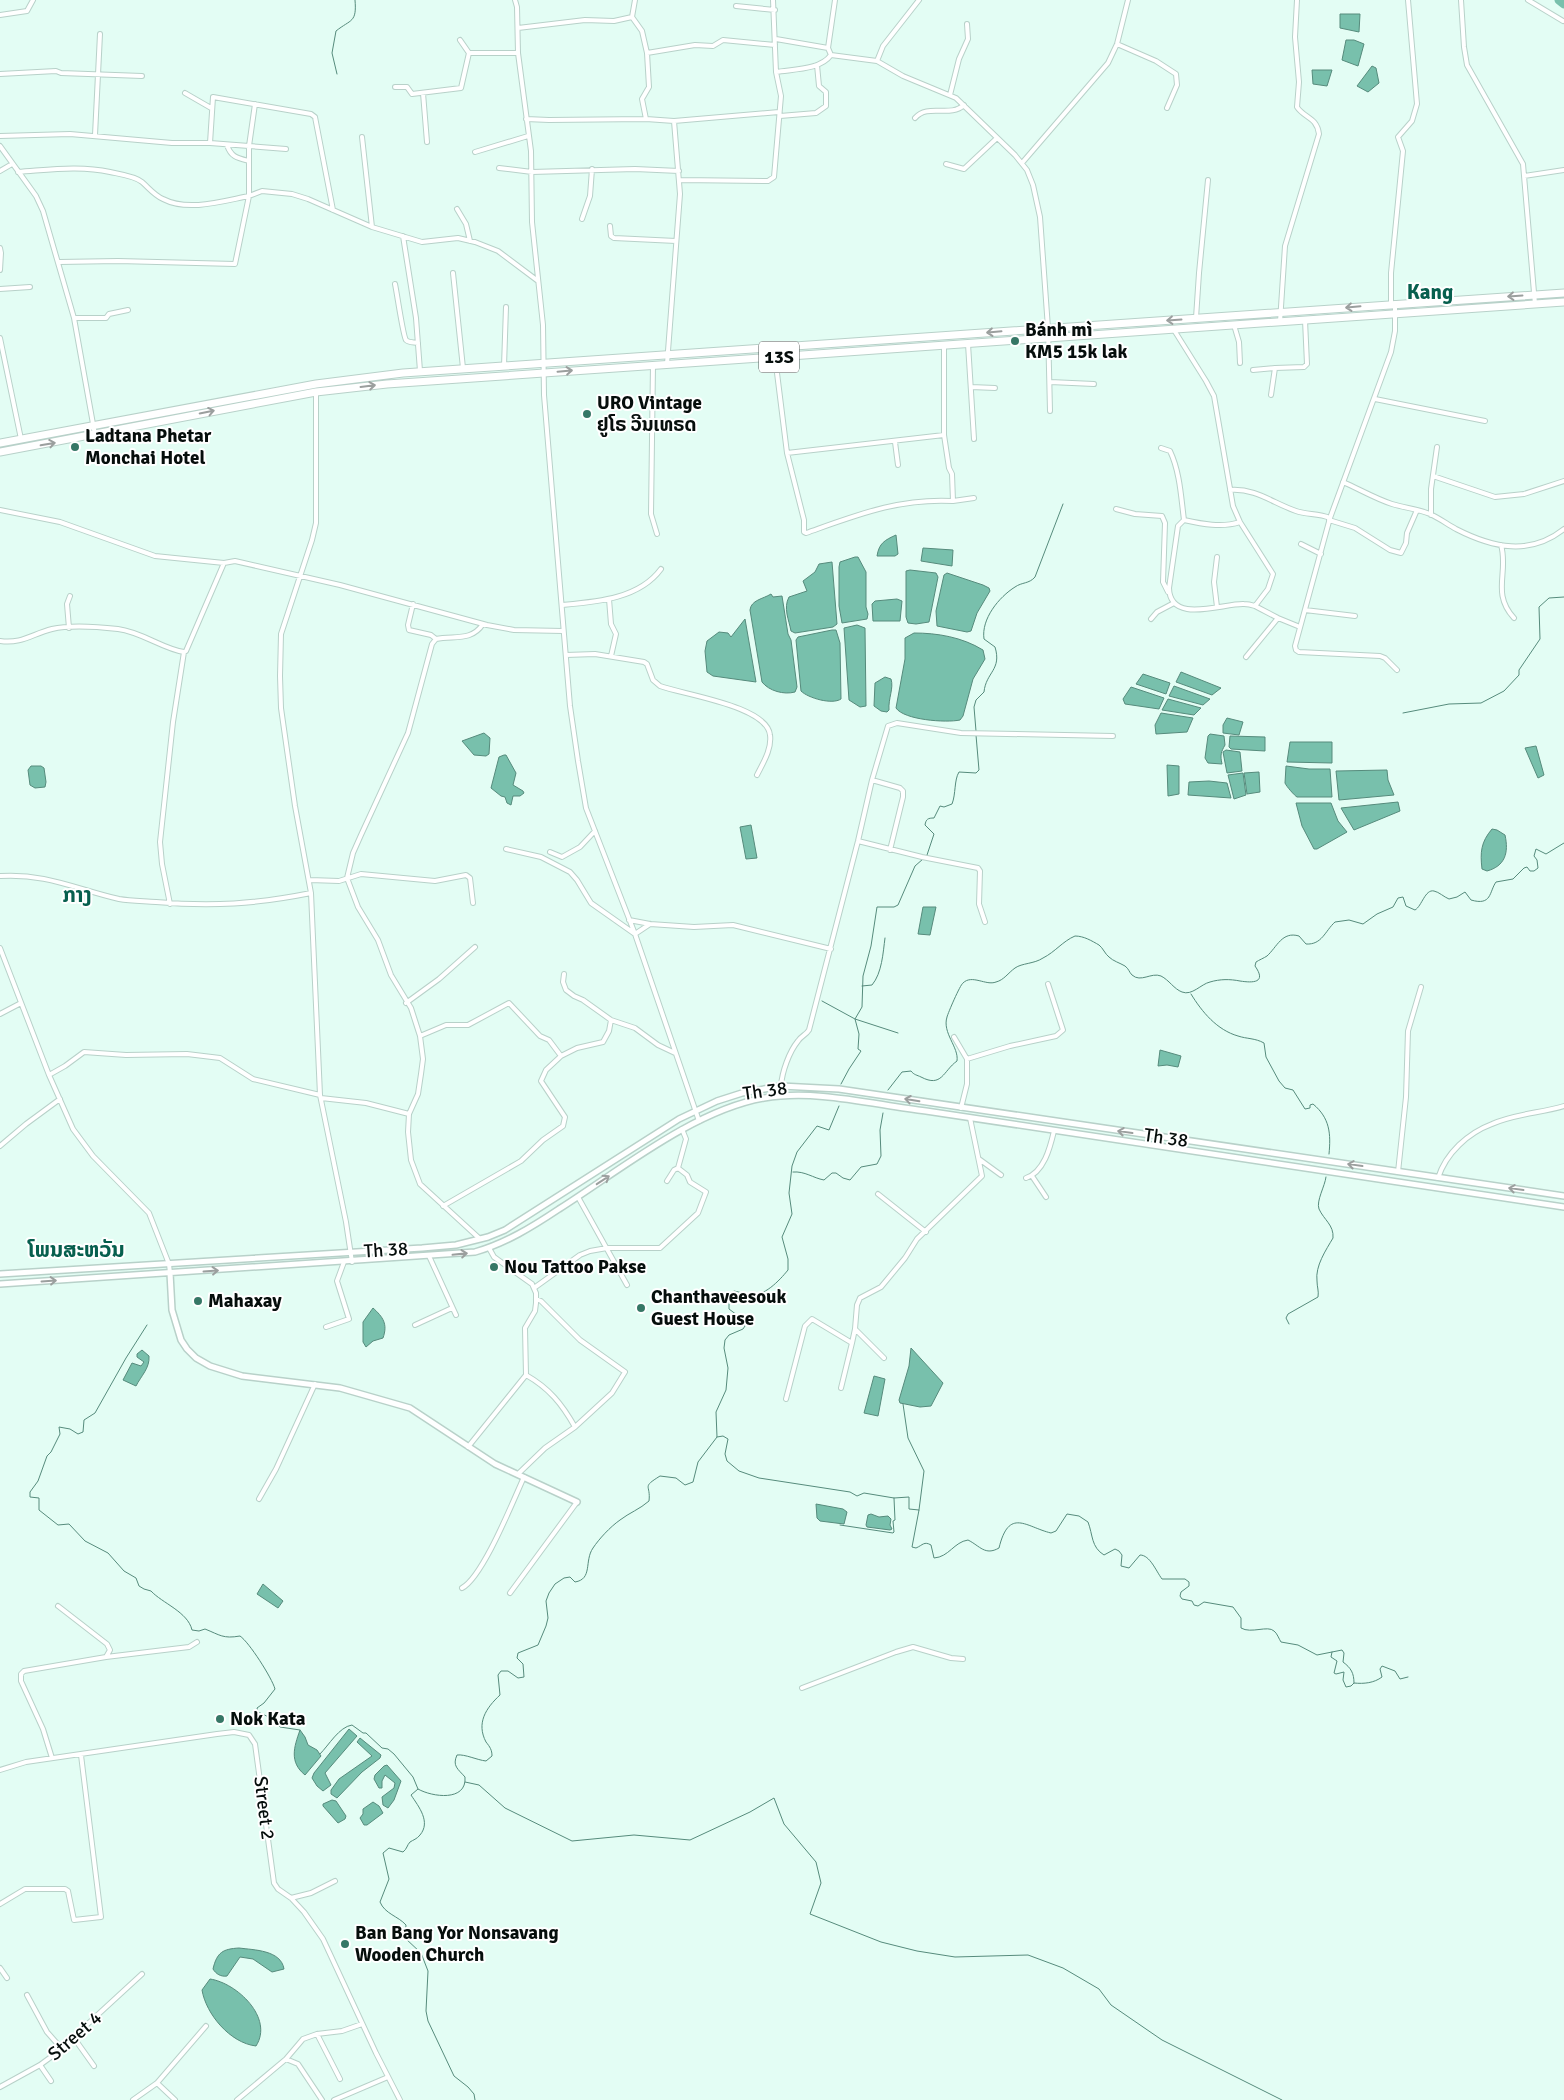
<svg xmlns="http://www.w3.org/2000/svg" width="1564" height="2100" font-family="Signika,'Noto Sans Lao',sans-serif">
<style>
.water{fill:#78c0ac;stroke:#568b7c}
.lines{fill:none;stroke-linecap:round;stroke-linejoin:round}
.stream{stroke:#568b7c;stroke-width:1}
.river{stroke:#78c0ac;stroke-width:9}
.street-casing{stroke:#b8d1c9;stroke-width:6}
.secondary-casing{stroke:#b8d1c9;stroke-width:8}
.highway-casing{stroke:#b8d1c9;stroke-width:9}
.street{stroke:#fff;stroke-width:4}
.secondary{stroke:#fff;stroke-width:5}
.highway{stroke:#fff;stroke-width:7}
.oneway{stroke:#9b9f9e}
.poi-dot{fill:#367766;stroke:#fff;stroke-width:2}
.labels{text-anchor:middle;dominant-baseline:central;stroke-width:4;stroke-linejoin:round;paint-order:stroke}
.shield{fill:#fff;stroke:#515655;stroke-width:1}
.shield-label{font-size:18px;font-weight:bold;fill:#060e0c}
.poi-label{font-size:19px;font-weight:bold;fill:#060e0c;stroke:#fff;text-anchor:start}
.street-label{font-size:19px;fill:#060e0c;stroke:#fff}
.quarter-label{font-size:21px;font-weight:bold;fill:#075f4e;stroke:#fff}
</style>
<rect width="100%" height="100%" fill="#e3fdf4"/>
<path class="water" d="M1340,14H1360L1359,32L1340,28Z
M1346,40H1354L1364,44L1358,66L1342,60Z
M1372,66L1376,68L1379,83L1368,92L1357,86Z
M1312,70H1332L1327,86L1313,84Z
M896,535L898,554L895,556H877C879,543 885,540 896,535Z
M923,548L953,550L952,566L921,561Z
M855,557H858L866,572V607L868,614L867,619L842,623L839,606V567L840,562Z
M832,562L837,624L833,627L795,633L791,631C789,620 783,608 789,597L807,591L803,581L815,572L819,564Z
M910,570L936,573L938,577L929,622L916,624L908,623L906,617V571Z
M947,573L983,585L989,588L990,591L977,613L971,631L967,632L937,626L936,611L944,575Z
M771,594L773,597L782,596L788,634L791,640L797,687L795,692C784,695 769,691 762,682L750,610C751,600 763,599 771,594Z
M897,599L902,601L900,621H873L872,604L875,601Z
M745,619L756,682L713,676L707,672L705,651L707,641L719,632L728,633L731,637Z
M857,625L865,628L866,706L860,707L849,700L844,628Z
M832,630H836L840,643L841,699C832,705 808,698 801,691L796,640L798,637Z
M914,633C937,633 962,637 983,650L985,659L973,679L963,716L960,720C946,723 904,720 896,708L905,659V638Z
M1181,672L1221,688L1212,695L1176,682Z
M1143,674L1170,683L1166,694L1136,684Z
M885,677L891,679C894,688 888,699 889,710L887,712L881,711L874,706L875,683Z
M1174,686L1210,699L1203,705L1169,696Z
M1131,687L1164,698L1159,709L1125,704L1123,699Z
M1168,699L1201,708L1194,715L1162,710Z
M1161,713L1193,718L1187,732L1156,734L1155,725Z
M1227,718L1243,722L1239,735L1223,733V725Z
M484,733L490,738L489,754L486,756L474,755L462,741Z
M1210,734L1224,736L1225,745C1221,752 1220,755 1222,764L1208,763L1205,758L1208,736Z
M1230,736L1265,737V751L1231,749L1229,747Z
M1290,742H1332V763L1287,762Z
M1536,746L1544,775L1538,778L1525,748Z
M1226,750L1240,752L1242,771L1227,773L1223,752Z
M504,755H506L516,773L513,785L523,791L524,793L520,796H513L511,805L507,803L505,797L501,796L491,788L499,757Z
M1167,765L1179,766V794L1168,796Z
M31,766H41L44,768L46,782L45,787L35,788L30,785L28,770Z
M1286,766L1309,769H1330L1332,797H1297C1295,796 1286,786 1285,783Z
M1387,770L1388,780L1394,795L1339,800L1336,771Z
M1259,772L1260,792L1247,794L1244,773Z
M1243,773L1246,795L1234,799L1228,775Z
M1209,781L1227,783L1231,798L1188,795L1189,782Z
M1398,802L1400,811L1354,830L1341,808Z
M1296,803H1331L1338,821L1347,832L1317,849H1314L1302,826Z
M751,825L757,858L746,859L740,827Z
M1492,829L1497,830L1505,835C1509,853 1505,866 1487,871L1482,869C1480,852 1481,842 1492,829Z
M923,907H936L930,935L918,934Z
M1160,1050L1181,1056L1178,1067L1167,1065L1158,1066Z
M373,1308C383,1317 388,1324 383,1338L373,1341L366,1347L363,1342V1322Z
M911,1348L943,1383L931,1406L920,1407L900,1403L899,1400L909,1366Z
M142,1350L149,1356C150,1368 141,1376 136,1386L123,1380L132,1363L141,1366L144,1362L137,1357V1354Z
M874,1376L885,1379L879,1411L878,1416L864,1413Z
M816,1504L843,1509L847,1512L844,1524L820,1521L817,1518Z
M871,1514L879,1517L888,1516L891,1519L890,1525L892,1529L890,1530L867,1527L866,1525L868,1515Z
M263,1584L283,1601L278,1608L257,1594Z
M349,1729L357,1736L325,1773L331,1785L323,1791L317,1786L312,1778L314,1773Z
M300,1730L305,1737L308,1745L317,1750L321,1756L305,1775C289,1762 294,1747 300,1730Z
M360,1738L381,1755L380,1758L362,1772L337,1798L331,1794V1790L339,1779L372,1756L357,1742Z
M387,1765L401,1781L394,1800L388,1808L383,1805L382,1797L394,1788L395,1783L385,1775L382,1781V1788H379L374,1779L375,1775L384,1766Z
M332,1800L336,1801L346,1816L345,1819L338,1823L323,1806V1804Z
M373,1802L379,1806L383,1813L367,1825H364L360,1818L363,1814V1809Z
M239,1948C254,1950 281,1950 284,1969L272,1972L253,1959L240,1957L227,1976C221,1977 216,1974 213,1969C217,1952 223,1949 239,1948Z
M210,1979C237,1983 274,2018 256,2046C230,2043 206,2014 202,1990Z"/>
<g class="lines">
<path class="stream" d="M337,74L332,53L336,31C351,19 357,23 355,0
M1403,713L1449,704L1481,703L1504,691L1519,675V670L1540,639L1539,607L1549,598L1564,597
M976,731L974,707L976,700L984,692C986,672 1002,670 995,647L984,639C981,619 999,597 1015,587C1022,582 1029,584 1035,577L1063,504
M927,855L934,834L925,825C926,819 928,818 934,818L940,806L944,807L952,804C956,794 954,780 959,772L976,773L979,770L976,735
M862,986L872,985C882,973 883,953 885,938
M1191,994C1202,1012 1217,1030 1238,1036C1247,1039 1255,1038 1264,1043L1266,1057L1279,1081L1285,1088L1293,1090L1305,1109L1310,1108V1105L1313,1104C1330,1118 1331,1134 1329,1154
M822,1001L855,1019L898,1033
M841,1084L849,1069L861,1051L858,1049L859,1034L855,1019L862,1007L863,976L871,946L877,907H894L898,905L915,866L923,859
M888,1090L902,1072L911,1071C914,1075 917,1075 921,1077C942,1088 943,1071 957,1061C959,1047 942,1033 947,1017C948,1013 960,985 963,983C972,974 986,986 996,982C1004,980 1008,973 1015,968C1022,963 1034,964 1043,958C1055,952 1063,941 1075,936C1084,936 1092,941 1099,945C1103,948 1105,954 1109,957C1113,961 1120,963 1125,966C1129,969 1129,972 1132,975C1141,983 1151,972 1161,976C1169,980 1174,989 1182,992C1192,996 1201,984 1210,982C1220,979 1230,979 1240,981C1253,983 1267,983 1255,966L1256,962C1259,960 1264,958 1267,956C1277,947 1282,931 1299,936L1306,944C1322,945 1325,931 1335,922L1349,920L1363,924L1377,914L1393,907L1398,898L1403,897L1406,906L1415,910C1422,906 1425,889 1434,891C1439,892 1444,897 1449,899L1457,897L1465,892L1471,900C1492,906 1489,892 1496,882L1513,879L1524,868L1527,867L1530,871H1534L1538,868L1537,860L1534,856L1536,849L1546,854L1564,843
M793,1172C805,1171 813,1178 824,1180L832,1173H836L843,1178L850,1180L861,1167L877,1164L881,1156L880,1130L883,1113
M1289,1324L1286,1318L1288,1314L1318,1297C1319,1291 1317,1287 1317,1281C1315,1266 1326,1250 1333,1238C1334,1225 1324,1220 1319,1209C1316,1201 1325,1186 1326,1177
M147,1325L126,1358L95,1413L84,1420L83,1432L78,1434L70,1429L59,1427L60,1434L51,1452L47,1456L38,1481L30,1492V1497L39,1498V1510L58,1525L69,1524L85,1541L108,1553L124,1571L136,1578L139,1586L144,1589L151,1591C162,1603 188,1612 192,1630L199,1631L205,1629C220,1635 223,1639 240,1636C249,1642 272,1678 275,1689L264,1703L257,1708L258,1712L273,1719L280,1727L300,1730
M903,1404L908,1438L924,1471L919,1510
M717,1437L723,1436L728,1439L725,1454L727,1461L739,1471L759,1478L850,1492L857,1496L864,1493L894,1498L909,1497V1509L919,1510L912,1547L916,1548C923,1545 924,1541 931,1545L934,1558C949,1557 954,1542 968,1540C980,1546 985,1556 999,1548C1009,1507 1026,1527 1051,1533L1056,1531L1067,1514L1079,1516L1088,1522C1093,1535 1091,1547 1104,1555L1115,1549L1119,1551L1122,1555L1121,1566L1129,1568L1140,1555C1150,1555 1156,1571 1162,1579H1185L1189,1582V1586L1181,1592L1180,1596L1182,1599L1192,1601L1194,1605L1198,1606L1204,1602L1233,1607L1241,1618V1628C1251,1634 1268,1625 1274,1631C1277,1633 1279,1639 1281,1642L1298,1645L1317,1655L1342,1650L1344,1653L1343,1662C1351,1668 1354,1673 1354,1683
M840,1525L893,1533L894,1532L893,1521L895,1520L894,1498
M1332,1652L1331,1657L1337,1661L1334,1673L1336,1674L1344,1672L1343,1680L1346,1687L1351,1686L1354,1683C1364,1684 1374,1683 1382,1677L1380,1669L1382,1666L1395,1671L1400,1679L1408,1677
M320,1754C329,1745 339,1727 352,1725L363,1733H366L382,1748L388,1749L394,1754L413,1777L418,1789
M465,1782L479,1785L505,1808L572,1841L634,1835L690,1840L750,1812L774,1798L784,1824L816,1862L821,1883L810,1914L881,1942L917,1951L955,1957L1028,1955L1063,1968L1099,1989L1111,2005L1162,2040L1282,2100
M475,2100L474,2094L468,2087L454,2076L428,2021L426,2011L428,1971L421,1953L405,1938L406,1925C398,1916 385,1914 380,1902L389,1879L383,1853L389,1848L403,1852C407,1849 407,1845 410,1842C413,1840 417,1839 420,1835C431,1822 419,1807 411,1795L418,1789C432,1797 467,1802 465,1777C458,1769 452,1766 457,1755C465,1754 477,1760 486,1761L492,1756C492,1750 490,1747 486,1742C476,1723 486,1708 500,1695L498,1675L501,1671H508L518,1678L524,1677L523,1664L517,1658L518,1653L538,1645L546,1626L548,1618L546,1601L549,1593L555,1584L564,1578L570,1577L575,1582C593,1579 584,1561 593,1548C599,1539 610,1527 620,1520C629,1513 640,1509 649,1501C651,1484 641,1488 660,1476L676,1478L685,1485L693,1482L698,1462L717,1437L716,1412L726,1390L728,1368L724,1348L725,1340L729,1335L743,1329L745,1326L741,1318L729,1309V1295L734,1291C740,1292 744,1294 749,1295C764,1297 779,1281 788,1270V1259L782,1237L792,1214L789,1193L792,1166L797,1152L817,1126L829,1130L839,1106"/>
<path class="river" d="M1559,0L1564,4"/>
<g class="street-casing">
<path id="street" d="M515,0L517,7L518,53L531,151L532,222L543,325L544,395L570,706L578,761L586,808L635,934L699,1121
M635,0L632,17L642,31L647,53L649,87L642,99L646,119
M1461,0L1464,47L1467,65L1523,164L1535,304
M1528,0L1563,21
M736,6L775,10
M0,15L27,11L33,0
M518,28L585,20L614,21L632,17
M776,39L828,48
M460,40L469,53
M1117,44L1156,61L1176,74L1177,85L1167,108
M647,53L695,45L713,46L723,40L775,45
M831,55L877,61L903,76L956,98L1015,155L1027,170L1033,185L1040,217L1048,328L1050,411
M831,55L828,48L835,0
M877,61L883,46L919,0
M776,72C794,69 820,70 831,55
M0,74L56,71L61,73L142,76
M395,87H407L412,94L461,88L469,53H518
M185,93L211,108
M423,93L427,142
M950,95L959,59L968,39L967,24
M255,104L249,146L286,149
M780,116L816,113L826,106V92L819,86L817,65
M915,118C928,103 950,118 964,105
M526,119L549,120L646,119L674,121L779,112
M95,135L100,34
M0,136L70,134L172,143H210L213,97L311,114L315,117L333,210
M362,137L372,227
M227,145C231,157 237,158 249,161
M0,146L36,196L43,211L74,318L95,435
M475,152L528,136
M1022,163L1108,63L1117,44L1128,0
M946,164L964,169L997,138
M499,168L532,172L635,169L679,171
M0,171L12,164
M18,172C48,170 80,165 110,172C119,174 135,176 142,182C149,188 154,195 163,199C188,212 223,201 249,196V146L210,143
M1524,176L1564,170
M680,180L768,181L774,177L781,96L776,72L773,0
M457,209L466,224L470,241
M582,219L590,196L592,169
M610,226L611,236L614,238L676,241
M403,236L416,318L420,371
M0,248L1,253L0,270
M59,262L118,261L235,264L249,196L262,191L292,194L308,199L372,227L422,242L458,238L475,242L498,251L538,281
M453,273L463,368
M395,284C397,293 403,336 406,340C409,343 414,342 418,343
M0,289L30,287
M1391,303V273L1403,151L1398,137L1412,121L1417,104L1408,0
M1395,303V331L1391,352L1330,518L1295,646L1296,650L1299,652L1380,656L1385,658L1397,670
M74,318H106L109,314L128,310
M1196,318L1199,273L1208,180
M1280,322L1285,246L1319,134C1317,117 1304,118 1297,107L1299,82L1295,37L1297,0
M1234,325L1239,342L1240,363
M0,338L21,439
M968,344L974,439
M775,357L787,453L804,520V532L806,533C857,515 899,498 953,501L952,474L949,468L944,435V346
M667,364L680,194L674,121
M653,365L651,514L657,534
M504,366L506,307
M1253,370L1275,368
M1050,382L1094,384
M971,387L995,388
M316,391V523L312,540L281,634L280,676L281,708L295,806L311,893L320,1095L346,1222L352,1262
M1271,395L1275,368L1304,367L1307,364L1305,320
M1375,399L1485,421
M895,442L898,465
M1161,448L1170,451C1180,472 1181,497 1184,520L1178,526L1169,588C1170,625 1223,603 1244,604C1247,604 1252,605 1255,606L1268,589L1273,574L1240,522L1233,506L1214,396L1206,381L1174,330
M787,453L944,435
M1433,476L1495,497L1524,494L1564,481
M1343,482C1359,489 1376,499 1392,504C1405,508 1418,509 1430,514C1439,518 1447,524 1456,529C1493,548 1530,556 1564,529
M1230,490C1255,488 1273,503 1296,511C1307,515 1318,513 1330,518
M953,501L974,498
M1116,509L1135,514L1162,516L1165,523L1163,582L1168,592
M0,510L60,522L155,556L224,563
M1431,515V489L1437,447
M1184,520C1202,524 1222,528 1240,522
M1329,520L1355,528L1390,550L1401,553L1406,543L1407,533L1417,510
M1301,544L1321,554
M1501,545C1509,572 1491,593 1514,618
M1217,557L1214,582L1217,607
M609,599L611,624L616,634L611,656
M413,604L408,625L409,630L431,635L436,639L432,644L408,733L361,835L353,853L347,878L358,907L378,940L391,975L411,1008L420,1036L423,1059L421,1074L418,1094L409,1114L408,1132L411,1160L420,1184L480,1239
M562,605C596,602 639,599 661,569
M1255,606L1278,618L1300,627
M1305,610L1355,616
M1151,619L1157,612L1174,603
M69,628L67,604L70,596
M436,639C454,635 471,642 483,624
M0,641C22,644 32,634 52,629C69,625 100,627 118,629C142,632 163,649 184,652
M566,655L595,654L644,662L647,664L653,680L660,686C685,695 767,706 770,735C772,749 763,763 757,775
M1246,657L1278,618
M872,780L900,788L903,791V797L890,850
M858,841L922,857L978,868L980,871L979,904L985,922
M506,849L541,857L570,872L577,880L591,903L635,934L650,924
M550,852L562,857L580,847L595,831
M0,876C45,873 76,889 119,899C131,901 144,901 156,902C212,907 256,904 311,893
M310,880L339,881L361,874L435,881L466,875L470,878L473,903
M170,904L162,864L160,842L173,722L184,652L186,651L224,563L235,561L340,585L487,625L514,630L563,631
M629,920L650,924L694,927L733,925L831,949
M0,948L49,1075L73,1129L93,1156L149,1213L169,1264L170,1273
M564,974L563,982L566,990L574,996L583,1000L611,1020L635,1028L658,1045L675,1053
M406,1003L439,979L475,947
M0,1014L21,1003
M420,1036L446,1025H468L509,1003L540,1036L549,1040L561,1056L546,1070L541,1081L565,1117L563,1126L543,1140L521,1161L443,1206
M954,1037L967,1059V1084L961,1108
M561,1056L577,1048L603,1042L609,1031L611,1020
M967,1059L1010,1046L1056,1036L1063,1030L1048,984
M49,1075L65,1066L84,1052L126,1055L187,1054L220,1058L253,1079L320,1095
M781,1086C782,1072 789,1052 798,1041C801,1036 806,1035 809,1030L858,841L872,780L888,726L897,723L961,733L1113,736
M321,1098L366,1103L409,1114
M0,1146L26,1124L60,1099
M979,1159L1001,1175
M678,1168L686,1139L682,1129
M1398,1172L1406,1097L1408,1031L1421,987
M1032,1176L1046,1197
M1026,1178C1044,1172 1050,1148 1054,1131
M1438,1178C1446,1153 1468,1133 1492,1124C1514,1114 1541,1113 1564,1106
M878,1194L926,1232
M578,1197L627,1285
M429,1256L456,1315
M534,1288L580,1255L590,1251L607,1248H660L698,1213L706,1192L690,1182L687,1175L678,1168L674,1170L667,1181
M536,1299L541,1301L580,1340L625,1372L612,1393L575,1427
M415,1325L452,1308
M326,1327L349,1319L337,1281L344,1262
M884,1358L855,1329L857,1305L860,1298L881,1287L905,1258L917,1239L982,1176L970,1118
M841,1388L852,1343
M786,1399L805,1326L812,1319L852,1343L855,1329
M468,1447L526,1375L525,1328L535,1311L536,1303V1293L532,1284L494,1257L489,1248
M518,1474L545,1448L575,1427C562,1404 549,1388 526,1375
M259,1499L276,1469L315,1384
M462,1588C483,1577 513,1501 524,1477
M510,1593L577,1502
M106,1657L189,1647L197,1642
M802,1688L896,1652L913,1647L951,1658L963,1659
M52,1758L43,1729L21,1681V1674L24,1671L106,1657L110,1650L107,1644L58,1606
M0,1770L26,1762L217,1734L234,1732L249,1735L255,1744L274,1883L278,1889L291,1898L304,1912L323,1939L376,2053L400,2100
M291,1898L311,1893L335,1881
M0,1904L25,1889H65L68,1891L74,1920L101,1917L81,1755
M0,1968L7,1978
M27,1995L47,2032L62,2049
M317,2034L340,2079
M74,2038L94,2066
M286,2059L298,2064L322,2100
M40,2065L51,2081
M157,2083L206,2026
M0,2087L40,2065L55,2054L142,1974
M133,2100L157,2083L175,2100
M237,2100L286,2059L303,2039L317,2034L342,2031L362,2024
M334,2100L388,2077"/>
</g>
<g class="secondary-casing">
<path id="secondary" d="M170,1273L172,1310L181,1340L187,1349L196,1358L210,1366L242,1376L340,1388L410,1408L495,1464L577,1502
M0,1274L422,1248L456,1245L488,1237L505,1230L679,1119L717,1101L742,1093L781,1086L839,1089L1564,1196
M0,1284L475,1252C506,1243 532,1227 559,1209C619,1171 694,1110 764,1098C817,1089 874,1105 926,1111L1564,1207"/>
</g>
<g class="highway-casing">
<path id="highway" d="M0,443L316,384L403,373L1564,293
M0,452L316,392L387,384L1564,302"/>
</g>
<use href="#street" class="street"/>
<use href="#secondary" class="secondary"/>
<use href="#highway" class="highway"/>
</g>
<defs><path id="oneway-shaft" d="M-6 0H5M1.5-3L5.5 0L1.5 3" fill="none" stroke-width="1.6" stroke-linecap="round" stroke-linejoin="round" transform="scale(1.25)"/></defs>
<g class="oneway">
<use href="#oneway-shaft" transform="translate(1515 296) rotate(176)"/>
<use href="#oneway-shaft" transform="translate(1353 307) rotate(175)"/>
<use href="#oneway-shaft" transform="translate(1174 320) rotate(176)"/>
<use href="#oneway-shaft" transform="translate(994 332) rotate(175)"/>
<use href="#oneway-shaft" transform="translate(565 371) rotate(-5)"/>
<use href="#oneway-shaft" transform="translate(368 386) rotate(-7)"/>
<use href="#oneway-shaft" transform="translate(207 412) rotate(-11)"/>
<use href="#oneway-shaft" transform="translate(48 444) rotate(-10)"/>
<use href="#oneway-shaft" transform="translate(912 1100) rotate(-171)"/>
<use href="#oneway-shaft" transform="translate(1125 1132) rotate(-172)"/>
<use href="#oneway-shaft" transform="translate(1355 1165) rotate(-172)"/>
<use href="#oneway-shaft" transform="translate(603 1180) rotate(-33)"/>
<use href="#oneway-shaft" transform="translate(1516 1189) rotate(-172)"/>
<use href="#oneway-shaft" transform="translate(460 1254) rotate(-6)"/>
<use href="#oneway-shaft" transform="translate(211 1271) rotate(-4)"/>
<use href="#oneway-shaft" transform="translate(49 1281) rotate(-4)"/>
</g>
<g class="poi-dot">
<circle cx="1015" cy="341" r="5"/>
<circle cx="587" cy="414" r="5"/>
<circle cx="75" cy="447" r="5"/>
<circle cx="494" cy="1267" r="5"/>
<circle cx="198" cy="1301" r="5"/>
<circle cx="641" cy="1308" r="5"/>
<circle cx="220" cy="1719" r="5"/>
<circle cx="345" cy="1944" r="5"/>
</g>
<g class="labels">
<rect class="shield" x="759" y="341.5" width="40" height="31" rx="4"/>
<g class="shield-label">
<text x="779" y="357">13S</text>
</g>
<g class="poi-label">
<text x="1025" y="330">Bánh mì<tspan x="1025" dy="22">KM5 15k lak</tspan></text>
<text x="597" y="403">URO Vintage<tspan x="597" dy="22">ຢູໂຣ ວີນເທຣດ</tspan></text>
<text x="85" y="436">Ladtana Phetar<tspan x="85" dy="22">Monchai Hotel</tspan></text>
<text x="504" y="1267">Nou Tattoo Pakse</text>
<text x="651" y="1297">Chanthaveesouk<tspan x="651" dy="22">Guest House</tspan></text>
<text x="208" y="1301">Mahaxay</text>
<text x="230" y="1719">Nok Kata</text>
<text x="355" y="1933">Ban Bang Yor Nonsavang<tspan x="355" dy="22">Wooden Church</tspan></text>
</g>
<g class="street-label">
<text transform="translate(765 1091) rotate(-8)">Th 38</text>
<text transform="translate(1166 1138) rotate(8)">Th 38</text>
<text transform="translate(386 1250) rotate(-4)">Th 38</text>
<text transform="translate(264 1808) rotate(83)">Street 2</text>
<text transform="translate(75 2036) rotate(-41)">Street 4</text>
</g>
<g class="quarter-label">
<text x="1430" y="292">Kang</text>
<text x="77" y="895">ກາງ</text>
<text x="76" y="1250">ໂພນສະຫວັນ</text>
</g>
</g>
</svg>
